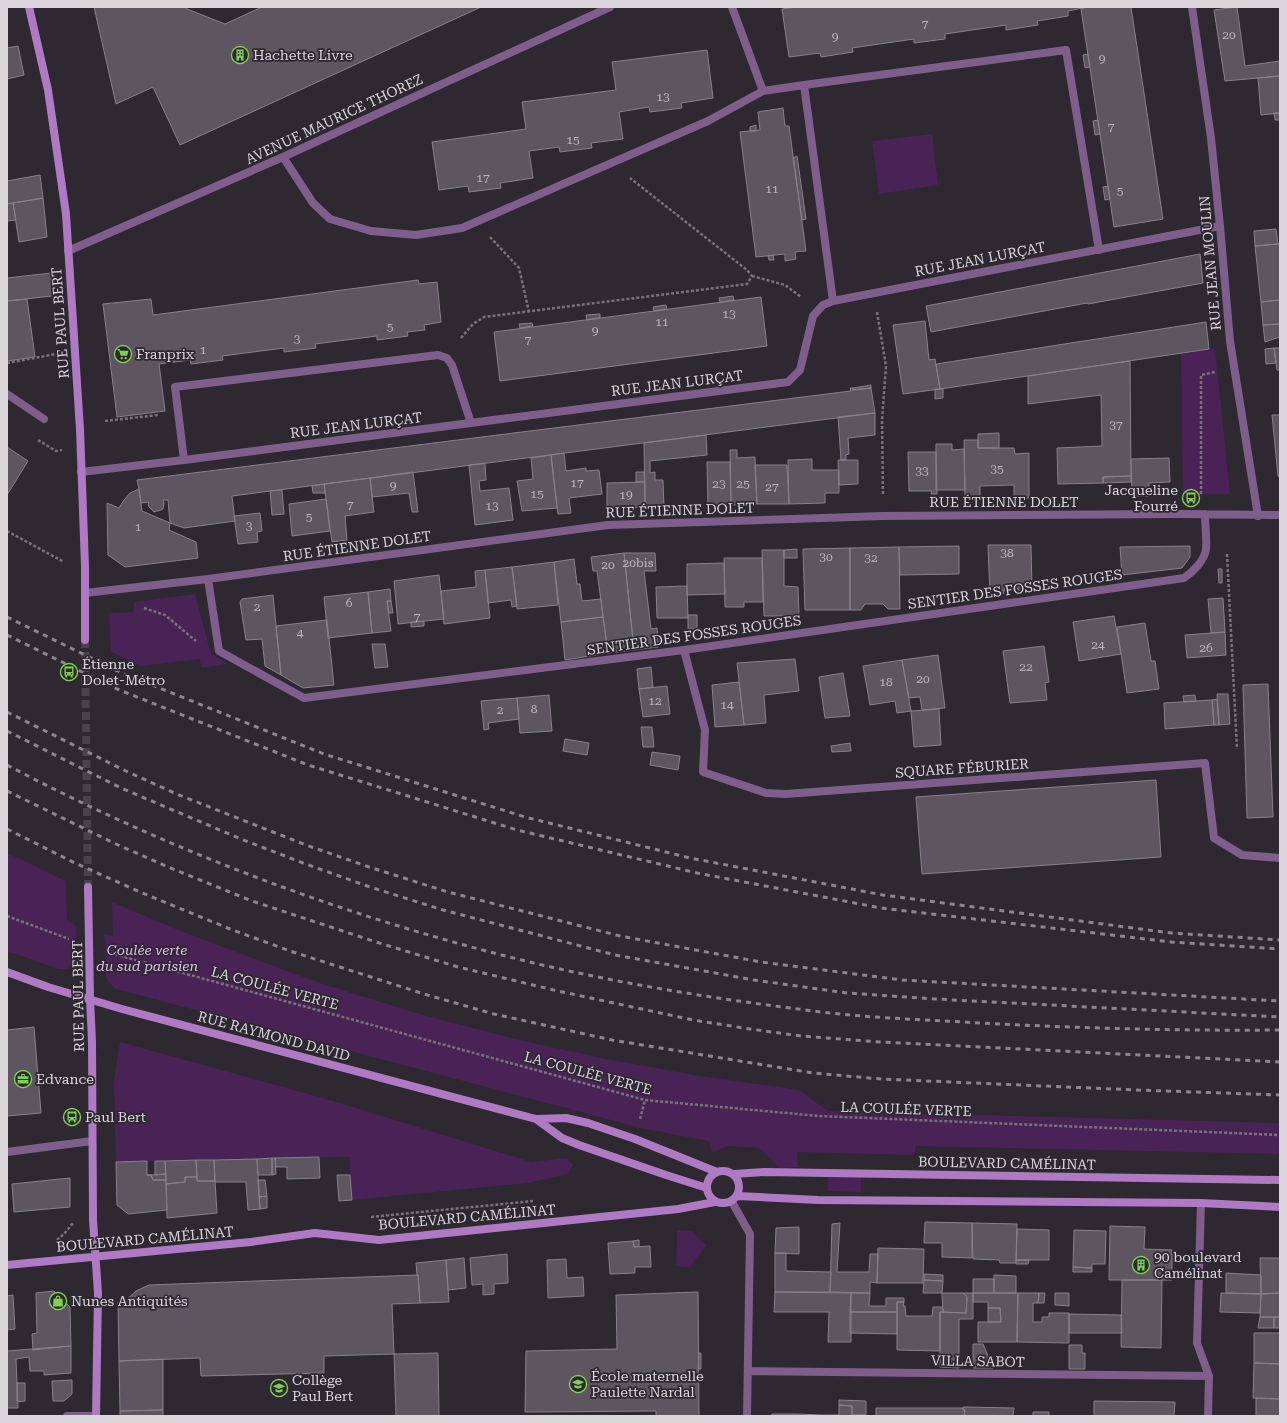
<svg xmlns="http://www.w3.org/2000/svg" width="1287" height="1423" font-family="'Roboto Serif',serif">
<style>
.green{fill:#492256}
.building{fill:#5d5660;stroke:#88808b}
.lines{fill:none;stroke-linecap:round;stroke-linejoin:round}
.secondary-tunnel{stroke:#48424b;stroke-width:8;stroke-dasharray:8 4;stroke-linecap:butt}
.path{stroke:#78737a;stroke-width:2.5;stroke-dasharray:3 2;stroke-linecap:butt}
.lane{stroke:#7f5e8c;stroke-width:8}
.street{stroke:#7f5e8c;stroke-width:8}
.secondary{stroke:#b079c4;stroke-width:8}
.rail{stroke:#8b868d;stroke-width:3;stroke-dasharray:5 5;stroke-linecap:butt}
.labels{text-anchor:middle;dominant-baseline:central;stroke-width:3.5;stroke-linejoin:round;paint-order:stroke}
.number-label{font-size:12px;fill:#bbb6bd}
.poi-label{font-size:14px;fill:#dad6dc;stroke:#2e2831;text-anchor:start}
.street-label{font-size:14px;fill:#dad6dc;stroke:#2e2831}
.park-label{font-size:14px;font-style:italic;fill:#e2b9f3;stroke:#2e2831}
</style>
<rect width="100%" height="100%" fill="#2e2831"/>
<path class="green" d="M932,134L938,185L879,194L872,141Z
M1215,348L1230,494L1183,495L1181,353Z
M195,594L211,654L228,664L201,668L200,659L141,666L111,652L109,613L133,612L134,602Z
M7,853L66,881L67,920L76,926C76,941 80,958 67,969H59L7,951Z
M112,902L176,929L284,970L326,985L416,1013L515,1039L606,1059L700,1076L799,1090L828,1111L1280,1123V1154L915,1146V1153L910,1155L797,1152L798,1167L780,1168L759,1148L728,1146L713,1152L708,1141L641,1128L116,989L108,982L106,977L104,934L113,936Z
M120,1042L330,1100L531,1162L567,1158L573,1165L567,1174L529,1183L352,1200L349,1157L116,1162L114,1080Z
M828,1177H861V1192L828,1191Z
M677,1230L691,1231L706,1245L690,1267L676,1266Z"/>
<path class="building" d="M94,7H186L187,9L225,24L262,7H481L180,145L153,87L116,104Z
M797,7H1087L1068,11V16L1037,21L1038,25L1006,30V25L945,34V39L914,43V39L852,48L853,52L821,57L820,53L789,57L782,9Z
M1087,7H1131L1163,219L1114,227L1081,9Z
M1237,7L1245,66L1280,61V76L1225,81L1214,10Z
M18,46L24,75L7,79V48Z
M707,50L713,98L681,103L682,108L650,112L649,107L619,112L623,139L591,143L592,148L560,152L559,147L529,151L533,178L500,183L501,188L469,192L468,186L439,190L432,142L526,129L522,102L616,90L612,62Z
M1088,54L1090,67L1085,68L1083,55Z
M1280,76V113L1261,115L1258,78Z
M783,108L785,126H789L806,251L795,252L796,259L785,261V254L756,257L740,132L760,130L758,112Z
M1274,113H1280V120H1275Z
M1098,120L1100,134L1095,135L1093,121Z
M756,125V131H750V127Z
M797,156L806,219L802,220L793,158Z
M40,175L43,198L7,204V181Z
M1108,186L1110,199L1105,200L1103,187Z
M43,198L47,237L19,242L13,203Z
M13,203L16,220L7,221V204Z
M1276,229L1278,244L1255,246L1254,231Z
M1278,244H1280V300L1261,302L1255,246Z
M1200,254L1203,283L1088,304L1087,303L931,332L926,306Z
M773,255L774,260H769L768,256Z
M51,273L52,296L7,301V278Z
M418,280L419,284L437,282L441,322L424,325L425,330L407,332L408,336L377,340V336L315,344L316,348L284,352V348L222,356L223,360L191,364L190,360L159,364L165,411L117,417L103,304L151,299L153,315Z
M733,296L734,300L720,302L719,298Z
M761,297L767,346L500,381L494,332Z
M27,299L35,357L7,361V301Z
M1280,300V324L1263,325L1261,302Z
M666,305L667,309L654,311L653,307Z
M600,314V318L587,320L586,315Z
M925,321L929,360L935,359L940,389L903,394L893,325Z
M1206,322L1209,349L940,389L936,364Z
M532,323L533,326L520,328L519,324Z
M1280,324V337L1265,342L1263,325Z
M1274,348H1280V370H1277Z
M1274,348L1276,363L1266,364L1265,349Z
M1130,361L1131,476L1103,477V483L1058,484L1057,448L1102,446L1101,395L1028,404V376Z
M871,385V388L853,390V388Z
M850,388H853V390L871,388L875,413L232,496L235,521L184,528L170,523L168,500H163L164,503L163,509L161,510L154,512L150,508L148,505L149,502L141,503L139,489L137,480L851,391Z
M935,389H943V398L935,399Z
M875,413V435L848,438L849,454L846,455V460H841L838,417Z
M1272,415H1280V478L1278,476Z
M999,433V448H978V434Z
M706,435L707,455L650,461V473L655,472V480H663L664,507H645L644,443Z
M964,440H978V448H1014L1015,454L1029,453V498H1014V485L980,486V499H965Z
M936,444H952V450L964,449L965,490H936Z
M7,447L28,461L7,495Z
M730,450H737V458L755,457L757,504L731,505Z
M908,452H936L937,494H931L932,491H909Z
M564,453L566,471L586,468V471L599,470L602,494L569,498L571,513L558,514L551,455Z
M551,455L557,508L522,511L517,481L533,479L531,458Z
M1169,458L1170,482L1149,483V496H1132L1131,459Z
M812,459V470H839V493H825V503L789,504L788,460Z
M838,460H858V484L839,485Z
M707,462H730L731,505L708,506Z
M485,463L486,480L479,481L480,491L509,488L513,520L475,525L469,465Z
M755,465H787L789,504H757Z
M413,472L418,512H412L409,493L372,497L370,478Z
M636,472H644L645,482H636Z
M1131,476V482L1103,483V477Z
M370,478L374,512L345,516L347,540L332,542L324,484Z
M645,482V507L607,508V483Z
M324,484L325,493H313L312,486Z
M139,489L142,511L170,523L169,530L196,542L198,558L125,567L108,555L107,503L119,508L124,500L130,493Z
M282,490L284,514L272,515L270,491Z
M326,499L330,531L292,536L289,504Z
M260,513L262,531L257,532L258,542L238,544L234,516Z
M988,545H1031L1032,590L1020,592L1015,585H1006L1003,594L990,596Z
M959,546V574L900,575L899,547Z
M1190,546V557L1182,568L1122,575L1120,547Z
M899,547L900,609H888L883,604H865L861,610H850V548Z
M850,548V610H805L803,549Z
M797,549V558H784V550Z
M762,550H784V586L798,587L799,616H764Z
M624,553H655L656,571H644L651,629L657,628L658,647L634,650Z
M624,553L634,650L608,653L597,571H593L591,557Z
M724,558H762L763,602H744V607H725Z
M574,559L577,584H580L582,601L601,599L603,617L561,622L554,562Z
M554,562L558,605L517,609L512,567Z
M724,563L725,594L687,595V564Z
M512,567L517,606L512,607L511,600L488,603L485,570Z
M1218,569H1222V583H1219Z
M485,570L490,618L444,624L441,591L476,587L475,571Z
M439,575L444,619L398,624L394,581Z
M687,586L688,618H657L656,587Z
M390,589L391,601H387L391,631L372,633L368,592Z
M368,592L372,633L328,638L324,597Z
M273,595L276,626L281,675L265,666L262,639L246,640L240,602L242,599Z
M1223,598L1225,632L1211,633L1208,599Z
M387,601H391L393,613H389Z
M688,615H697V629H688Z
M1114,616L1121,654L1079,661L1073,622Z
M603,617L608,653L565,660L561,622Z
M327,620L334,685L303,688L281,675L276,626Z
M424,621V626L411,627V622Z
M1145,623L1151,661H1155L1159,689L1127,693L1117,627Z
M1225,632L1226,655L1187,658L1185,635Z
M372,644H385L388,667L375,668Z
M1044,646L1049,682L1045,683L1047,700L1010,703L1003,651Z
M938,655L945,708L922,710L920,697L909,698L902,660Z
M795,659L799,691L764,695L766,723L744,725L737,663Z
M902,660L911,711L897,713L895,701L870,705L863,666Z
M651,667L653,687L639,689L637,669Z
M843,673L850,716L825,718L819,677Z
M739,682L744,725L715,727L712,685Z
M1268,684L1273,817L1247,818L1243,685Z
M667,686L670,714L643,717L639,689Z
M1217,694H1228L1230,724L1219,725Z
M549,695L552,731L520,733L517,698Z
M1195,695L1196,701L1184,702L1183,696Z
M517,698L519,719L488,723L489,729L484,730L481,701Z
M1217,699L1219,725H1214L1212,700Z
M1212,700L1214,725L1165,729L1164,703Z
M939,709L941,745L914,747L911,711Z
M641,727H652L654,747H643Z
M565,739L589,743L587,755L563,751Z
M850,743L851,751L832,752L831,746Z
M652,752L680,756L678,770L650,765Z
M1156,780L1161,857L922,874L916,797Z
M34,1027L41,1113L7,1116V1030Z
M319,1157L320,1178L287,1179V1167H276L275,1158Z
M272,1158H275L276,1174L272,1175Z
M272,1158V1175H258L257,1159Z
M257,1159L260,1209L248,1210L246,1182H215L214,1160Z
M196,1160L197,1177H185V1182L166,1184L165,1161Z
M196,1160H214L215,1181H197Z
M147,1161V1175H151L153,1180H166L167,1210L128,1214L117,1205L116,1162Z
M155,1161H165L166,1174L155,1175Z
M166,1174V1180H153L151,1175H147Z
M337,1175H350L352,1200L339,1201Z
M185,1177H197V1181H215L217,1213L167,1218L166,1184L185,1182Z
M70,1178V1207L14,1212L12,1184Z
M258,1180H265L267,1196L259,1197Z
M267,1196V1208L260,1209L259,1197Z
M925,1222L972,1223V1258L942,1257V1243H924Z
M840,1223L837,1272H869L870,1254H878L877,1283L870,1282V1293L830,1292L832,1224Z
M972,1223L1017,1224L1016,1263H1000L999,1260L973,1259Z
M1110,1226L1145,1227L1144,1249L1172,1250V1280H1109Z
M799,1227V1254L775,1253L776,1228Z
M1017,1229L1049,1230V1260H1016Z
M1074,1230L1106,1231L1105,1264H1092V1268L1073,1267Z
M639,1240V1246L634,1247L633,1241Z
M633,1241L634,1247L650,1246L651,1267H635V1273L610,1274L608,1243Z
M878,1248L924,1249L923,1283H877Z
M775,1253H786V1271L831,1272L830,1292H775Z
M507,1254L508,1283L494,1284V1294L483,1295V1284L472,1285L470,1258Z
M464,1258L466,1288L448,1290L446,1260Z
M1260,1258H1280V1293L1261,1294Z
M566,1259L567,1278L583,1277L584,1296L548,1298L547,1260Z
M446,1260L449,1302L420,1303L418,1275H417L416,1263Z
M1016,1260H1029L1028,1264H1016Z
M1073,1267L1092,1268V1272H1073Z
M1226,1273L1261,1275V1294L1226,1293Z
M924,1274L943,1275V1281L924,1280Z
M418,1275L420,1303L392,1304L394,1354L324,1356V1373L201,1376L200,1358L119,1361L118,1302H124L136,1291L149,1285Z
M994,1275L1016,1276V1293H994Z
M973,1279H994V1293H973Z
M924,1280L943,1281L942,1293H923Z
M1122,1280H1162L1161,1348L1121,1347Z
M54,1291L70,1307L71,1346L33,1350L32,1334L37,1333L36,1293Z
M698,1292L699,1416H656V1411L525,1412L526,1351L617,1349L616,1295Z
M775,1292L851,1293V1342H828L829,1312H774Z
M851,1293H870L869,1306H886V1298H904V1302H897V1312H850Z
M942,1293H963L967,1297L966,1313L943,1312Z
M963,1293H973V1319H959V1368L940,1367V1312L966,1313L967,1297Z
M973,1293H1018L1017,1342H978V1322H1001L1000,1308H988V1302H973Z
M1018,1293H1039L1038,1303H1033V1322H1042V1317H1049V1313H1069V1343L1017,1342Z
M1039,1293H1045L1044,1303H1038Z
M1055,1293H1069V1306L1055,1305Z
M1221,1293L1261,1294L1260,1313L1220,1312Z
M1280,1293V1317H1260L1261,1294Z
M13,1295L15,1329L7,1330V1296Z
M897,1302H904L903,1306H905L906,1316H932L933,1307H942L943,1312H940V1351L897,1350Z
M988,1308H1000L1001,1322H988Z
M850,1312H897V1334L850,1333Z
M1069,1314L1121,1315L1122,1333H1069Z
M1260,1317H1274V1328H1258Z
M1274,1317H1280V1328H1274Z
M1254,1333H1280V1364L1254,1363Z
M973,1344H983L991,1363L993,1364V1368H973Z
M1069,1345H1082V1353H1085V1369H1069Z
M71,1346V1373L44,1375V1371H30L29,1357L16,1359L18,1408H7V1351Z
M438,1353L439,1416H396L394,1354Z
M699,1353H701V1369H698Z
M163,1359V1410L120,1411L119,1361Z
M1254,1363L1280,1364V1399L1253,1398Z
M72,1380V1394L64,1401H53L52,1381Z
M17,1383H25V1401L17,1402Z
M1256,1398L1280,1399V1416H1256Z
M839,1400L866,1401V1415H852V1406L839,1405Z
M1094,1401L1175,1402L1174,1416H1094Z
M839,1405L852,1406V1415H865V1416H822V1415H839Z
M963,1407L1014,1408L1013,1416H964L965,1410H963Z
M876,1408H963V1410H965L964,1416H876Z
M163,1410V1416H120V1411Z
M1033,1412H1049V1416H1033Z
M772,1414H797L822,1415V1416H772Z"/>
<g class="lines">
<path class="secondary-tunnel" d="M85,640L88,887"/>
<path class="path" d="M490,237L519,268L529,312
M752,276L785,285L801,297
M877,312L886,366L882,420L883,496
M461,338L473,324L484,317L747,284L752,276L747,270L630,178
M7,363L56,354
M105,421L158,415
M38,440L56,451L62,450
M1201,494V375L1215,372
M7,531L64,562
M1227,554L1237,749
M144,608L165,615L196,641
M7,916L69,939
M110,953L645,1100L819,1116L1280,1135
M640,1119L645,1100
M371,1217L533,1201
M57,1240L64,1234L73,1223"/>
<path class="lane" d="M184,460L175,387L438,355L447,358L452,365L471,423
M7,1152L92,1141"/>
<path class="street" d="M732,7L763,91L804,85L833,301
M1192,7L1211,138L1220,226L1230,341L1258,516
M804,85L1066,50L1099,250
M283,157L313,203L330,219L371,231L416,235L462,228L708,121L763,91
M68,251L283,157L610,7
M7,394L44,419
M81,472L184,460L788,382L800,370L813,316L823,305L833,301L1220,226
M208,579L219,651L304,698L684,650L1184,578C1193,572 1205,560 1206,549C1207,538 1205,526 1205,514
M85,593L208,579L608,525L883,516L1183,514L1280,515
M684,650L705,730L703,772L766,793L786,794L1205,763L1214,838L1242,855L1280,858
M732,1202L750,1234L747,1416
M1201,1203L1197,1343L1209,1376L1208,1416
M748,1371L1209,1376
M67,1416H96"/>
<path class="secondary" d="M29,7L48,90L66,214L80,429L85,566V640
M88,887L90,998L92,1042L93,1220L98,1293L96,1416
M7,972L48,987L122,1009L536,1119L566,1118L588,1123L635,1139L717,1172
M536,1119L562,1138L579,1145L666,1175L707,1188
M707 1187a16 16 0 1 1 32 0a16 16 0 1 1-32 0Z
M734,1174L764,1172L1280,1180
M738,1196L818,1200L1201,1203L1280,1207
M7,1265L251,1242L315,1233L379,1240L678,1209L715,1202"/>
<path class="rail" d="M7,617L122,673L324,754L525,817L690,858L883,895L1171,933L1280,940
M7,635L117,689L308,765L517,830L697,873L881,908L1171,942L1280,949
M7,712L128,772L179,795L306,845L369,867L448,892L620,936L761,962L902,980L1280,1001
M7,731L121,788L241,839L303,863L367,886L443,910L615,955L754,980L847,993L935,999L1280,1017
M7,765C174,853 354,920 538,964C623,984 711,998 798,1009C853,1017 908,1019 963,1022C1069,1028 1174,1031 1280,1030
M7,791L116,844L168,867L252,901L376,942L458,967L558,991L693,1020L750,1029L801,1036L880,1042L1280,1062
M7,829L75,863L140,892L230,929L290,951L424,994L494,1014L612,1040L813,1073L881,1079L1137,1090L1280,1095"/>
</g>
<defs>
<g id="building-ring" transform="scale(0.9)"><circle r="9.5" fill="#2e2831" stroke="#7ed153" stroke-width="1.5"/><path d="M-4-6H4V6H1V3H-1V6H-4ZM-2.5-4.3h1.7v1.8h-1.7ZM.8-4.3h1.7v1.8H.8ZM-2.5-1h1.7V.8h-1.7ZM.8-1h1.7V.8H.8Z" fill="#7ed153"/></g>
<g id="supermarket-ring" transform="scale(0.9)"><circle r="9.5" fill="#2e2831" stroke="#7ed153" stroke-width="1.5"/><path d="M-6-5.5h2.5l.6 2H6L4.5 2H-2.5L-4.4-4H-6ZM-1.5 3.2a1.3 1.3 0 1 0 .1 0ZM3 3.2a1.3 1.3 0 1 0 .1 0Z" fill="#7ed153"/></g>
<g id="bus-ring" transform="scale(0.9)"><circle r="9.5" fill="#2e2831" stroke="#7ed153" stroke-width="1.5"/><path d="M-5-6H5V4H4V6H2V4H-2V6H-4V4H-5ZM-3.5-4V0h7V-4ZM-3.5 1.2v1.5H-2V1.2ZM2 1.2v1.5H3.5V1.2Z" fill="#7ed153"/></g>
<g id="office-ring" transform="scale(0.9)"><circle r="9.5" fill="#2e2831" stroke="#7ed153" stroke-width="1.5"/><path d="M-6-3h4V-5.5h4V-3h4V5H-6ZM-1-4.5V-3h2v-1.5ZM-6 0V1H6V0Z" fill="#7ed153"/></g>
<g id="shop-ring" transform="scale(0.9)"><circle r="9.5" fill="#2e2831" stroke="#7ed153" stroke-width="1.5"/><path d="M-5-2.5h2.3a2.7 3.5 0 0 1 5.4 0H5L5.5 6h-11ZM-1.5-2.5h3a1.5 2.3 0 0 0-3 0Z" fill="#7ed153"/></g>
<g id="school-ring" transform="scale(0.9)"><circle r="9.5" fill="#2e2831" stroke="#7ed153" stroke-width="1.5"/><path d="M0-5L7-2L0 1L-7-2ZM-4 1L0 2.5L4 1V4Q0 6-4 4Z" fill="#7ed153"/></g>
</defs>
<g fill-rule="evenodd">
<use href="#building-ring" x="240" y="55"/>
<use href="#supermarket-ring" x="123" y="354"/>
<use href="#bus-ring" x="1191" y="498"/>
<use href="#bus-ring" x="69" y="672"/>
<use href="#office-ring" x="23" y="1079"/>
<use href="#bus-ring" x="72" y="1117"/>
<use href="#building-ring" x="1141" y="1265"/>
<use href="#shop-ring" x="58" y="1301"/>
<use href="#school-ring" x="578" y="1384"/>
<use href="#school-ring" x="279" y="1388"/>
</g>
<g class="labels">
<g class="number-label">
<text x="925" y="24">7</text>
<text x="1229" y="35">20</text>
<text x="835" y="37">9</text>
<text x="1102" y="59">9</text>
<text x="663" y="97">13</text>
<text x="1111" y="127">7</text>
<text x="573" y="140">15</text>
<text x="483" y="178">17</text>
<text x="772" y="189">11</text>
<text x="1120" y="191">5</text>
<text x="729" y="314">13</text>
<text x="662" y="322">11</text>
<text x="390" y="327">5</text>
<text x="595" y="331">9</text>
<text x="297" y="339">3</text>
<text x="528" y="340">7</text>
<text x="203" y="350">1</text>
<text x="1116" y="425">37</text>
<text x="997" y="469">35</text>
<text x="922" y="471">33</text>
<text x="577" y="483">17</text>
<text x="719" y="484">23</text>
<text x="743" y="484">25</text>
<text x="393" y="486">9</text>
<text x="772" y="487">27</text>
<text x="537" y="494">15</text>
<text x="626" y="495">19</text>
<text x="350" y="505">7</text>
<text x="492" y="506">13</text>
<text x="309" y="517">5</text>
<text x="249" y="526">3</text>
<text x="138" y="527">1</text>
<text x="1007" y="553">38</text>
<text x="826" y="557">30</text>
<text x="871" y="558">32</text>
<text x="638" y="563">20bis</text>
<text x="608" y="565">20</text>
<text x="349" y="603">6</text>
<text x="257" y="607">2</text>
<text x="417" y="617">7</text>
<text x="300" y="633">4</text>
<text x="1098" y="645">24</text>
<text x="1206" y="648">26</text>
<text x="1026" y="667">22</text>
<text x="923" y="679">20</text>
<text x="886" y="682">18</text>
<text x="655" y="701">12</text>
<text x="727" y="705">14</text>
<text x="534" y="709">8</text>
<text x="500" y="710">2</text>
</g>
<g class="poi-label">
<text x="253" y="55">Hachette Livre</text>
<text x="136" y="354">Franprix</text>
<text x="1178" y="490" text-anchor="end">Jacqueline<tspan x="1178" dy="16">Fourré</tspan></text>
<text x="82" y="664">Étienne<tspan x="82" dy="16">Dolet-Métro</tspan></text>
<text x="36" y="1079">Edvance</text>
<text x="85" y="1117">Paul Bert</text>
<text x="1154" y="1257">90 boulevard<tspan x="1154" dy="16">Camélinat</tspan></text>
<text x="71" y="1301">Nunes Antiquités</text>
<text x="591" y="1376">École maternelle<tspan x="591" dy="16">Paulette Nardal</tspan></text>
<text x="292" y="1380">Collège<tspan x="292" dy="16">Paul Bert</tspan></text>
</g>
<g class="street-label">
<text transform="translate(334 119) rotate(-25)">AVENUE MAURICE THOREZ</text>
<text transform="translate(980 259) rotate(-11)">RUE JEAN LURÇAT</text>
<text transform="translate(1210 263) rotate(-95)">RUE JEAN MOULIN</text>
<text transform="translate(60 323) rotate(-94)">RUE PAUL BERT</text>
<text transform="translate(677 383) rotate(-7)">RUE JEAN LURÇAT</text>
<text transform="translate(356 425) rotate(-7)">RUE JEAN LURÇAT</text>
<text x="1004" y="502">RUE ÉTIENNE DOLET</text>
<text transform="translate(680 510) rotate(-2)">RUE ÉTIENNE DOLET</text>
<text transform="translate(357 546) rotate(-8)">RUE ÉTIENNE DOLET</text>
<text transform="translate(1015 589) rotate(-8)">SENTIER DES FOSSES ROUGES</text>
<text transform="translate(694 635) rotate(-8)">SENTIER DES FOSSES ROUGES</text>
<text transform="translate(962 768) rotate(-4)">SQUARE FÉBURIER</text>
<text transform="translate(275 988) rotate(15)">LA COULÉE VERTE</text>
<text transform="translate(78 996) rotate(-91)">RUE PAUL BERT</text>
<text transform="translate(274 1036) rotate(15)">RUE RAYMOND DAVID</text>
<text transform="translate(588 1073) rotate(15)">LA COULÉE VERTE</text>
<text transform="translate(906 1109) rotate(2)">LA COULÉE VERTE</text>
<text transform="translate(1007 1163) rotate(1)">BOULEVARD CAMÉLINAT</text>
<text transform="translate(467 1217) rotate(-5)">BOULEVARD CAMÉLINAT</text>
<text transform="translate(145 1239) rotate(-5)">BOULEVARD CAMÉLINAT</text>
<text transform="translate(978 1361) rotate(1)">VILLA SABOT</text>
</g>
<g class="park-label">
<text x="147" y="950">Coulée verte<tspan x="147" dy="16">du sud parisien</tspan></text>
</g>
</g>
<rect width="1287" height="1423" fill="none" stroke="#dad6dc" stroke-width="16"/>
</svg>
